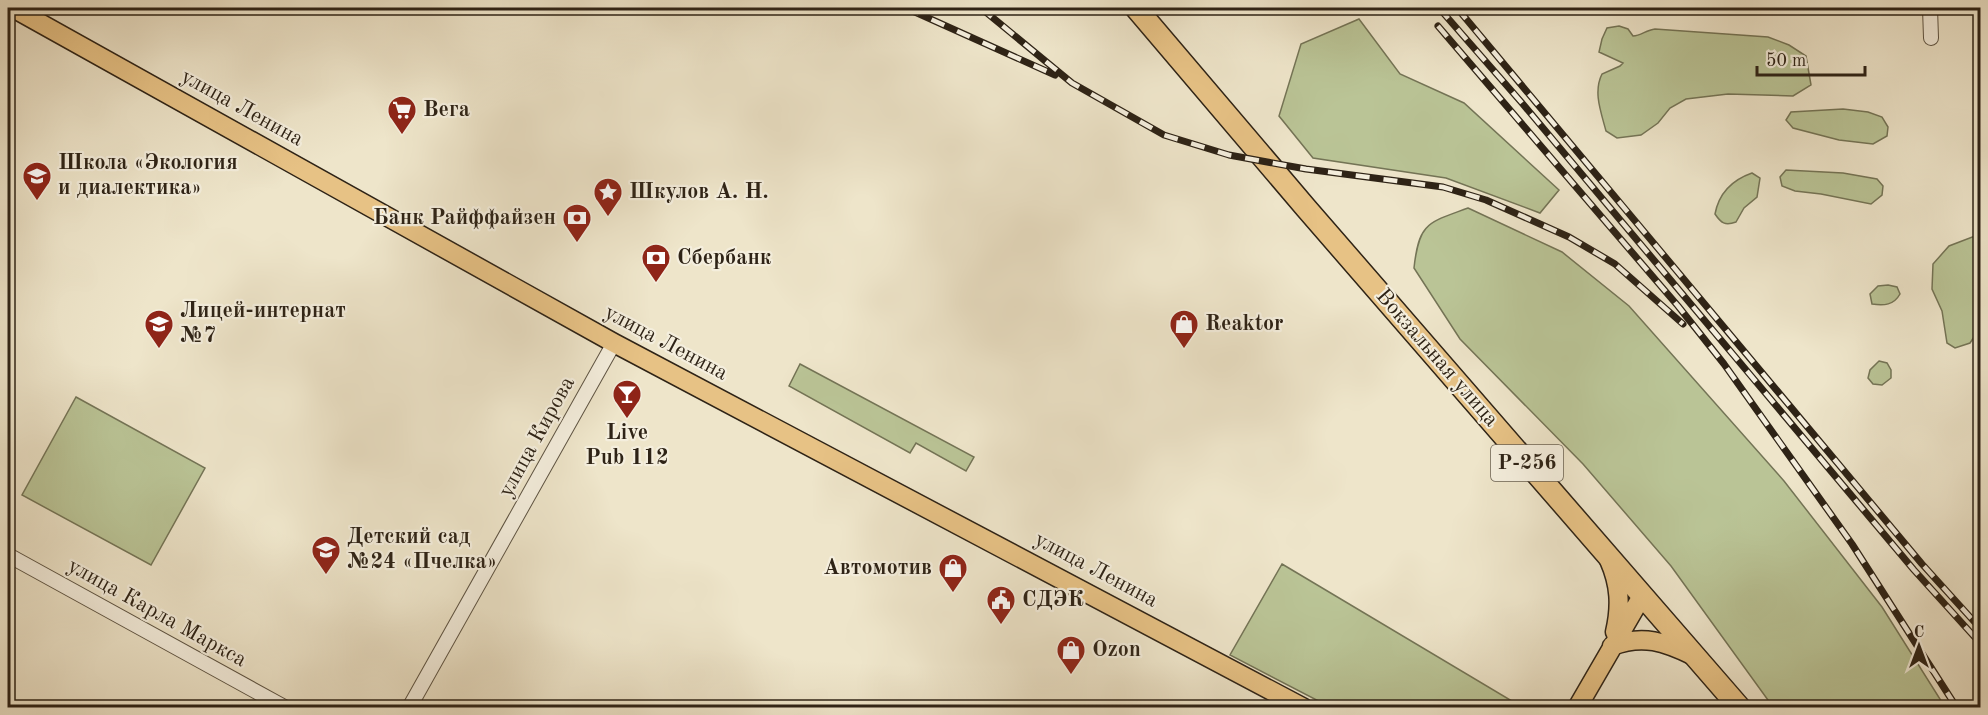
<svg xmlns="http://www.w3.org/2000/svg" width="1988" height="715" font-family="'Old Standard TT',serif">
<style>
.green{fill:#bac496;stroke:#747456;stroke-width:1.5}
.lines{fill:none;stroke-linecap:round;stroke-linejoin:round}
.minor-casing{stroke:#5e5443;stroke-width:16}
.major-casing{stroke:#2e2316;stroke-width:21}
.highway-casing{stroke:#2e2316;stroke-width:24}
.minor{stroke:#f4eedd;stroke-width:14}
.major{stroke:#e7c285;stroke-width:18}
.highway{stroke:#e7c285;stroke-width:21}
.rail-casing{stroke:#2e2316;stroke-width:7}
.rail{stroke:#f4eedd;stroke-width:4.5;stroke-dasharray:14;stroke-linecap:butt}
.labels{text-anchor:middle;dominant-baseline:central;stroke-width:4.5;stroke-linejoin:round;paint-order:stroke}
.shield{fill:#f4eedd;stroke:#696052;stroke-width:1.5}
.shield-label{font-size:21px;font-weight:bold;fill:#2e2316}
.street-label{font-size:22px;fill:#2e2316;stroke:#f4eedd}
.poi-label{font-size:22px;font-weight:bold;fill:#2e2316;stroke:#f4eedd;text-anchor:start}
</style>
<rect width="100%" height="100%" fill="#eee5ca"/>
<filter id="stains"><feTurbulence type="fractalNoise" baseFrequency=".00333" numOctaves="4"/><feColorMatrix values="0 0 0 0 .2 0 0 0 0 .09 0 0 0 0 .02 0 0 0 .5 -.17"/></filter>
<radialGradient id="worn" r=".72"><stop offset=".6" stop-color="#630" stop-opacity="0"/><stop offset="1" stop-color="#630" stop-opacity=".3"/></radialGradient>
<path class="green" d="M1359,19L1400,74L1464,103L1559,190L1540,213L1446,178L1313,158L1279,116L1301,44Z
M1619,26L1628,29L1633,36C1641,36 1646,30 1655,29L1768,37L1789,45L1806,56L1811,85L1793,96L1728,94L1686,99L1670,108L1658,123L1641,135L1617,138L1606,131C1601,112 1593,92 1602,74L1620,66L1623,63L1599,52L1602,39L1607,28Z
M1843,109L1868,112L1882,117L1888,127L1887,136L1873,144L1839,140L1793,128L1786,120L1791,112Z
M1786,170L1843,173L1877,179L1883,186L1882,195L1871,204L1821,194L1795,191L1782,186L1780,177Z
M1752,173L1760,178L1757,197L1744,208L1736,222C1725,226 1721,223 1715,214C1719,193 1732,180 1752,173Z
M1468,208L1562,252L1629,306L1784,481L1882,607L1945,707H1773L1671,566L1583,464L1460,339L1414,268C1419,222 1428,223 1468,208Z
M1980,234V328L1970,343L1955,348L1947,343L1942,311L1932,289L1933,264L1949,246Z
M1888,285L1897,287L1900,294C1894,305 1884,306 1872,304L1870,294L1878,286Z
M1879,361L1887,363L1891,370V378L1882,385L1873,384L1868,378L1870,370Z
M800,364L974,457L966,471L916,443L910,453L789,386Z
M76,397L205,468L151,565L22,495Z
M1282,564L1522,707H1330L1230,655Z"/>
<g class="lines">
<g class="minor-casing">
<path id="minor" d="M1930,8L1931,38
M8,555L286,708
M409,708L614,343"/>
</g>
<g class="major-casing">
<path id="major" d="M13,8L614,343L1304,708
M1609,560C1620,585 1621,606 1615,632
M1612,646C1643,634 1665,642 1694,656
M1577,708L1642,596"/>
</g>
<g class="highway-casing">
<path id="highway" d="M1136,8L1306,208L1740,708"/>
</g>
<use href="#minor" class="minor"/>
<use href="#major" class="major"/>
<use href="#highway" class="highway"/>
<g class="rail-casing">
<path id="rail" d="M906,8L1055,75
M981,8L1072,83L1164,135L1229,155L1306,169L1443,187L1486,200L1569,237L1615,264L1683,324
M1439,8L1522,103L1914,570L1980,643
M1457,8L1922,564L1980,628
M1438,26L1678,306L1724,364L1852,544L1957,708"/>
</g>
<use href="#rail" class="rail"/>
</g>
<defs>
<g id="supermarket-pin" transform="scale(1.5)"><path d="M0 17L-7.5 6A9.5 9.5 0 1 1 7.5 6Z" fill="#8f2418" stroke="#f4eedd"/><path d="M-6-5.5h2.5l.6 2H6L4.5 2H-2.5L-4.4-4H-6ZM-1.5 3.2a1.3 1.3 0 1 0 .1 0ZM3 3.2a1.3 1.3 0 1 0 .1 0Z" fill="#fff"/></g>
<g id="school-pin" transform="scale(1.5)"><path d="M0 17L-7.5 6A9.5 9.5 0 1 1 7.5 6Z" fill="#8f2418" stroke="#f4eedd"/><path d="M0-5L7-2L0 1L-7-2ZM-4 1L0 2.5L4 1V4Q0 6-4 4Z" fill="#fff"/></g>
<g id="sight-pin" transform="scale(1.5)"><path d="M0 17L-7.5 6A9.5 9.5 0 1 1 7.5 6Z" fill="#8f2418" stroke="#f4eedd"/><path d="M0-6L1.8-2.2L6-1.7L2.9 1.2L3.7 5.4L0 3.3L-3.7 5.4L-2.9 1.2L-6-1.7L-1.8-2.2Z" fill="#fff"/></g>
<g id="bank-pin" transform="scale(1.5)"><path d="M0 17L-7.5 6A9.5 9.5 0 1 1 7.5 6Z" fill="#8f2418" stroke="#f4eedd"/><path d="M-6-4H6V4H-6ZM0-2.3a2.3 2.3 0 1 0 0 4.6a2.3 2.3 0 1 0 0-4.6Z" fill="#fff"/></g>
<g id="shop-pin" transform="scale(1.5)"><path d="M0 17L-7.5 6A9.5 9.5 0 1 1 7.5 6Z" fill="#8f2418" stroke="#f4eedd"/><path d="M-5-2.5h2.3a2.7 3.5 0 0 1 5.4 0H5L5.5 6h-11ZM-1.5-2.5h3a1.5 2.3 0 0 0-3 0Z" fill="#fff"/></g>
<g id="bar-pin" transform="scale(1.5)"><path d="M0 17L-7.5 6A9.5 9.5 0 1 1 7.5 6Z" fill="#8f2418" stroke="#f4eedd"/><path d="M-6-5H6L.8 .8V4.5H3.5V6h-7V4.5H-.8V.8Z" fill="#fff"/></g>
<g id="civic-pin" transform="scale(1.5)"><path d="M0 17L-7.5 6A9.5 9.5 0 1 1 7.5 6Z" fill="#8f2418" stroke="#f4eedd"/><path d="M-.6-6.5H3V-4.5H.6V-3L4-1V1h2V6H-6V1h2V-1L-.6-3ZM-1.2 2.5V6h2.4V2.5Z" fill="#fff"/></g>
</defs>
<g fill-rule="evenodd">
<use href="#supermarket-pin" x="402" y="110"/>
<use href="#school-pin" x="37" y="176"/>
<use href="#sight-pin" x="608" y="192"/>
<use href="#bank-pin" x="577" y="218"/>
<use href="#bank-pin" x="656" y="258"/>
<use href="#school-pin" x="159" y="324"/>
<use href="#shop-pin" x="1184" y="324"/>
<use href="#bar-pin" x="627" y="394"/>
<use href="#school-pin" x="326" y="550"/>
<use href="#shop-pin" x="953" y="568"/>
<use href="#civic-pin" x="1001" y="600"/>
<use href="#shop-pin" x="1071" y="650"/>
</g>
<g class="labels">
<rect class="shield" x="1491" y="445" width="72" height="36" rx="4.5"/>
<g class="shield-label">
<text x="1527" y="463">Р-256</text>
</g>
<g class="street-label">
<text transform="translate(242 108) rotate(29)">улица Ленина</text>
<text transform="translate(666 343) rotate(28)">улица Ленина</text>
<text transform="translate(1437 358) rotate(49)">Вокзальная улица</text>
<text transform="translate(537 437) rotate(-61)">улица Кирова</text>
<text transform="translate(1096 570) rotate(28)">улица Ленина</text>
<text transform="translate(157 613) rotate(29)">улица Карла Маркса</text>
</g>
<g class="poi-label">
<text x="423" y="110">Вега</text>
<text x="58" y="163">Школа «Экология<tspan x="58" dy="25">и диалектика»</tspan></text>
<text x="629" y="192">Шкулов А. Н.</text>
<text x="556" y="218" text-anchor="end">Банк Райффайзен</text>
<text x="677" y="258">Сбербанк</text>
<text x="180" y="311">Лицей-интернат<tspan x="180" dy="25">№7</tspan></text>
<text x="1205" y="324">Reaktor</text>
<text x="627" y="433" text-anchor="middle">Live<tspan x="627" dy="25">Pub 112</tspan></text>
<text x="347" y="537">Детский сад<tspan x="347" dy="25">№24 «Пчелка»</tspan></text>
<text x="932" y="568" text-anchor="end">Автомотив</text>
<text x="1022" y="600">СДЭК</text>
<text x="1092" y="650">Ozon</text>
</g>
</g>
<rect width="1988" height="715" fill="none" stroke="#eee5ca" stroke-width="30"/>
<rect x="9" y="9" width="1970" height="697" fill="none" stroke="#2e2316" stroke-width="3"/>
<rect x="15" y="15" width="1958" height="685" fill="none" stroke="#2e2316" stroke-width="1.5"/>
<g transform="translate(1919 646)" stroke="#f4eedd" stroke-width="4.5" paint-order="stroke">
<path d="M0-4.5L10 22L0 15L-10 22Z" fill="#2e2316"/>
<text y="-9" font-size="16" font-weight="bold" text-anchor="middle" fill="#2e2316">С</text>
</g>
<path d="M1757 66v9h108v-9" fill="none" stroke="#2e2316" stroke-width="3"/>
<text x="1766" y="66" font-size="18" fill="#2e2316" stroke="#f4eedd" stroke-width="4.5" paint-order="stroke">50 m</text>
<rect width="100%" height="100%" filter="url(#stains)"/>
<rect width="100%" height="100%" fill="url(#worn)"/>
</svg>
